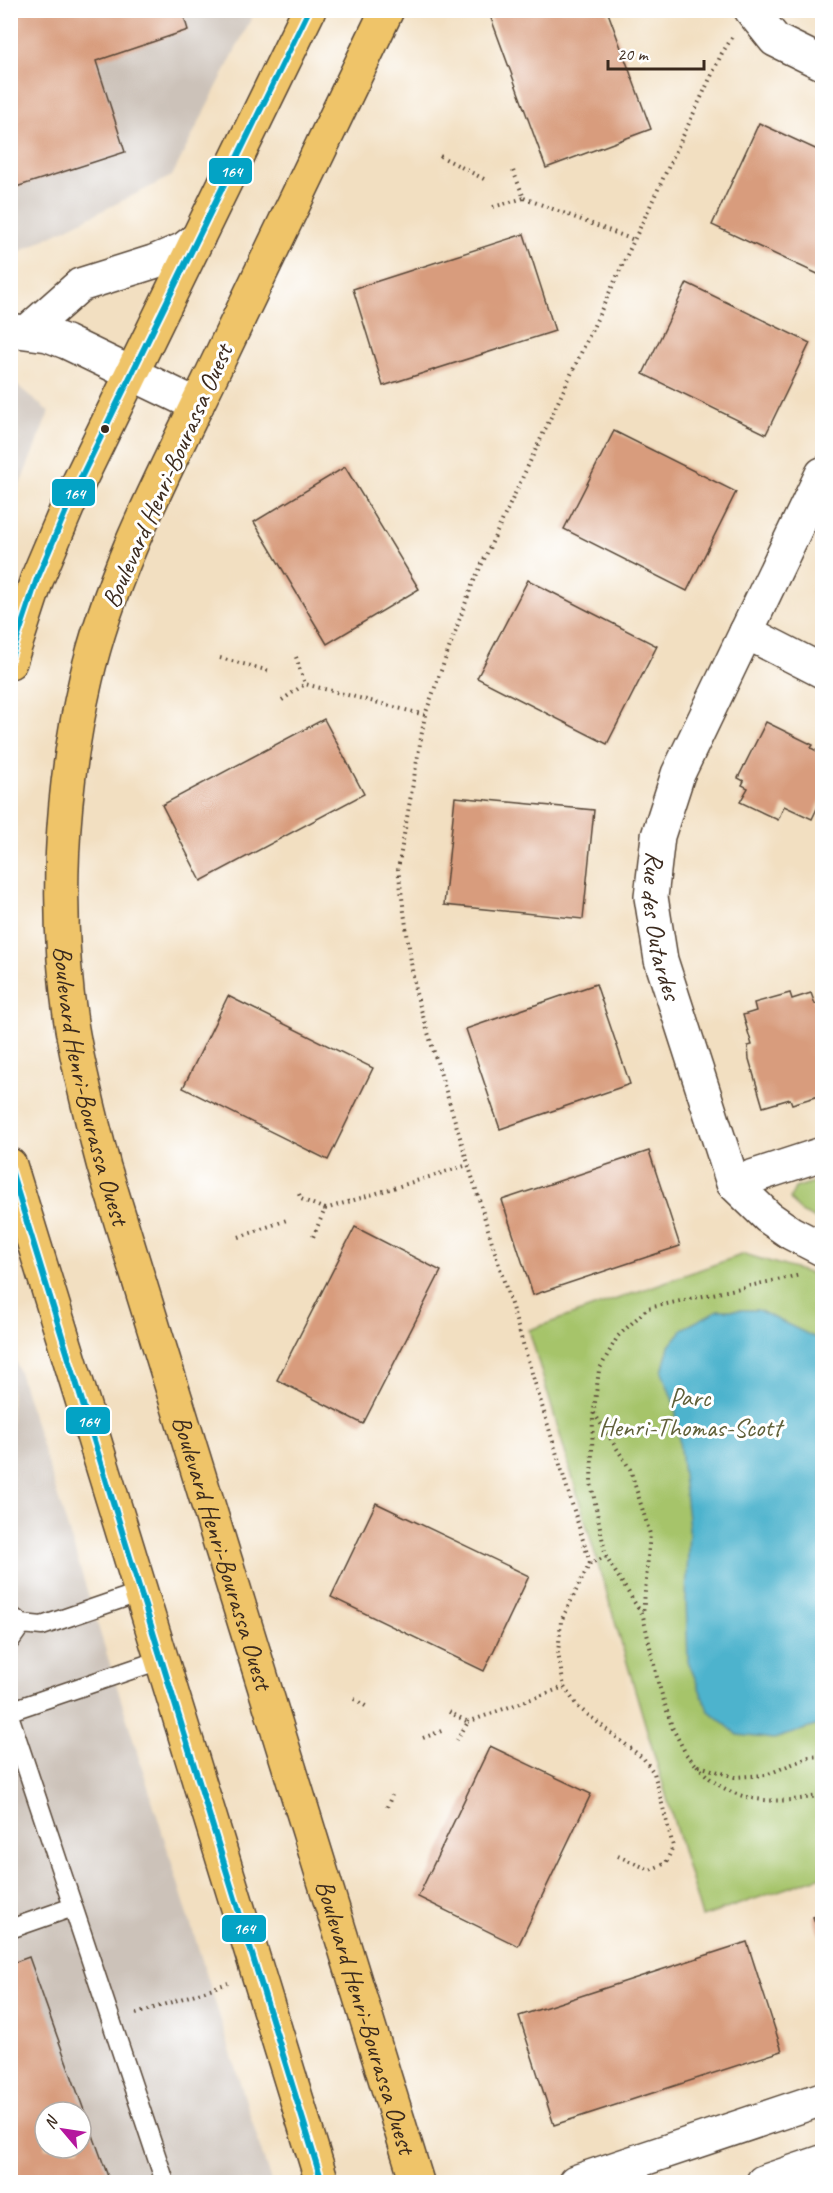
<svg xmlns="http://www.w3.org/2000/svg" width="833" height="2193" font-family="Caveat,sans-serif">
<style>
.industrial{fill:#ccc2b9;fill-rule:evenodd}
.green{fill:#a6c46b;stroke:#707744;stroke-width:1.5}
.water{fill:#4eb3cd;stroke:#446e76;stroke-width:1.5}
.building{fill:#d89c7d;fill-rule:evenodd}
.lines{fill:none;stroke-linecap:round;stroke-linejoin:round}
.lane-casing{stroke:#564536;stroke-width:21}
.street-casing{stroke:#564536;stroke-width:36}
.primary-casing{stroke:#564536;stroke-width:36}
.path{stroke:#564536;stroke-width:4;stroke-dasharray:1.5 4.5;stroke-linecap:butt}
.lane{stroke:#fff;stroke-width:18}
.street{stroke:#fff;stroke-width:33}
.primary{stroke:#efc469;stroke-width:33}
.bus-1-casing{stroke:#fff;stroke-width:10}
.bus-1{stroke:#03a3c5;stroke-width:6}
.bus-dot{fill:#3b2a1e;stroke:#fff;stroke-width:2}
.labels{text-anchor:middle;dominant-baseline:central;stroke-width:6;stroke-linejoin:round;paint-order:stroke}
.street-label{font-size:26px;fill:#3b2a1e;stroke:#fff}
.park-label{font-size:26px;fill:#606039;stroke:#fff}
.line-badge{stroke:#fff;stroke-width:2}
.badge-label{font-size:16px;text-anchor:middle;font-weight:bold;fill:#fff}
</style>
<rect width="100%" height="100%" fill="#fff"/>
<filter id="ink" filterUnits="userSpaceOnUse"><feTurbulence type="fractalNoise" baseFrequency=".0167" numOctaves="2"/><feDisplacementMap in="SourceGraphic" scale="12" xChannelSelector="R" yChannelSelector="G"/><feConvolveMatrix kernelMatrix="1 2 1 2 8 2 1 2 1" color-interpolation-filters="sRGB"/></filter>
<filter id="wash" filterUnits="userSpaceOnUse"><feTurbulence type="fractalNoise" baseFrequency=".008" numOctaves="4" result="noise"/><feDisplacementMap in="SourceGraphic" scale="24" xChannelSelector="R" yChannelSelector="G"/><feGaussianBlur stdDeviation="1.35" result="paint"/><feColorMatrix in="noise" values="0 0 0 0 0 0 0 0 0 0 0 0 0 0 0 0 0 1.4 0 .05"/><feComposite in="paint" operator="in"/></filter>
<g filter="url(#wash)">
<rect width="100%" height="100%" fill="#f2dfc1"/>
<path class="industrial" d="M11,11H255L172,176L11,256Z
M11,380L49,412L11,507Z
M11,1346L271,2182H11ZM45,2112H81V2148H45Z"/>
<path class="green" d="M822,1179V1222L801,1212L790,1199L795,1188Z
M744,1254L822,1277V1876L702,1917L529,1330Z"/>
<path class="water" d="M718,1310H758L822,1341V1724L774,1739L738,1735L708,1710L688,1661L686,1600L689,1528L675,1406L662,1372L669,1346L684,1328Z"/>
<g id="blocks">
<path class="building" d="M10,10H182L188,30L96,61L125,152L10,189Z
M488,10H607L651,129L546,168Z
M759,123L822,152V276L712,225Z
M524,234L555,331L383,386L353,289Z
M687,283L810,343L766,434L643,374Z
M614,431L736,492L687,591L564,529Z
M345,467L419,589L327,644L254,522Z
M528,580L657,646L607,744L477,678Z
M324,719L364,794L201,881L162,805Z
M766,722L813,745L811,748L822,754V798L812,819L784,806L778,820L740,802L748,788L742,785L744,781L738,778Z
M455,797L594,810L583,919L444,905Z
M596,984L630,1084L500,1129L466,1029Z
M790,993L792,999L811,993L815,1004L821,1002L822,1095L792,1104L790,1099L763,1107L749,1059L748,1046L752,1045L743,1015L756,1011L754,1003Z
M228,996L373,1068L328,1160L183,1088Z
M649,1151L680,1246L533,1295L502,1200Z
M355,1227L441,1271L363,1424L277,1380Z
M376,1503L529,1576L484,1671L331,1597Z
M490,1746L591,1794L518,1946L418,1897Z
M822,1913V1941L813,1917Z
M747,1942L782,2051L554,2125L519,2016Z
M29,1957L57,2036L110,2182H10V1964ZM45,2112H81V2148H45Z"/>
</g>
</g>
<g filter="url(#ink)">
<use href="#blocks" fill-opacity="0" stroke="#564536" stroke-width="1.5"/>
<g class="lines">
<g class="lane-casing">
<path id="lane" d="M10,1615L22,1624L42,1626L141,1592
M10,1641L22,1624
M10,1711L160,1660
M10,1718L165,2182
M10,1929L73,1907"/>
</g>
<g class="street-casing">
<g id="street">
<path d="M751,10L775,40L822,63"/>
<path d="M10,330L48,335L66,342L197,405"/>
<path d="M28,331L80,285L153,262L184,249L198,238"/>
<path id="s1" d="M822,474L678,774L658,836L651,897L661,960L733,1183L768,1217L791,1233L822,1249"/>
<path d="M746,632L822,671"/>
<path d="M733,1183L822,1154"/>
<path d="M575,2182L822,2099"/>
<path d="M763,2182L822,2162"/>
</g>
</g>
<g class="primary-casing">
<g id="primary">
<path id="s2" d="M387,10C329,131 271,252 213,372C165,472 111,571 86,679C60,791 54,915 72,1029C80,1076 92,1122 104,1167L417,2182"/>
<path d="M10,662L37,579L73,494L309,10"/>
<path d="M10,1165L322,2182"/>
</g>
</g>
<path class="path" d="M732,38L722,53L472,585L425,715L398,869L415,990L590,1563L606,1557L643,1616L658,1682L672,1727L686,1754L696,1765L735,1777L766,1775L809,1757L822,1756
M440,156L484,179
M524,198L634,240
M493,207L524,198L512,168
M296,657L305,684
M220,658L270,671
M282,700L305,684L425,715
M299,1194L301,1199L325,1209L313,1237
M325,1209L468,1165
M239,1237L287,1220
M594,1413L630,1469L650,1534L643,1615
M606,1557L591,1483L593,1418L599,1370L618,1336L648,1308L800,1275
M590,1563L561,1621L558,1653L564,1687L578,1707L644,1759L654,1773L673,1846L666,1863L650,1870L618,1856
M354,1699L367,1707
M449,1712L468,1722L457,1740
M468,1722L564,1687
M423,1738L444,1730
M697,1765C729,1805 777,1805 822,1795
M387,1807L392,1795
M136,2014L228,1983"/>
<use href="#lane" class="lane"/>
<use href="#street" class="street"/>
<use href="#primary" class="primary"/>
<g class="bus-1-casing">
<path id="bus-1" d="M10,660L37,579L73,494L309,10
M10,1167L322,2182"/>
</g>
<use href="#bus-1" class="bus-1"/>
</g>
</g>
<circle class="bus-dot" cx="105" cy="429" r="5"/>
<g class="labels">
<g class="street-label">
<text transform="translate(167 476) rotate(-66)">Boulevard Henri-Bourassa Ouest</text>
<text stroke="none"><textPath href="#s1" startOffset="489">Rue des Outardes</textPath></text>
<text stroke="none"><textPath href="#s2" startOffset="1146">Boulevard Henri-Bourassa Ouest</textPath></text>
<text stroke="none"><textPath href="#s2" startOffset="1632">Boulevard Henri-Bourassa Ouest</textPath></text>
<text stroke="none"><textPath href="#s2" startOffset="2118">Boulevard Henri-Bourassa Ouest</textPath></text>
</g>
<g class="park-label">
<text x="690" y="1397">Parc<tspan x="690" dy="30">Henri-Thomas-Scott</tspan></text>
</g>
</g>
<g class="line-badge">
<rect x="208" y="157" width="45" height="28" rx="6" fill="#03a3c5"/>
<rect x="51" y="478" width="45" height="29" rx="6" fill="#03a3c5"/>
<rect x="65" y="1406" width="46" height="29" rx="6" fill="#03a3c5"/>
<rect x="221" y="1914" width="46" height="29" rx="6" fill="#03a3c5"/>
</g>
<g class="badge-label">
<text x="231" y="177">164</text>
<text x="74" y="499">164</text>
<text x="88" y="1427">164</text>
<text x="244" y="1934">164</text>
</g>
<rect width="833" height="2193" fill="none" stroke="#fff" stroke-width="36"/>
<g transform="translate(63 2130) rotate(299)"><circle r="28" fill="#ffffff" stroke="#b1aaa5" stroke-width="1.5"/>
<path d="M0-4.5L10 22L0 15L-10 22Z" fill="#b5179e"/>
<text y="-9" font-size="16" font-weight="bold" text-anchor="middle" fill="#3b2a1e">N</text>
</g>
<path d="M608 60v9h96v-9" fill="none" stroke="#3b2a1e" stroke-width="3"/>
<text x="617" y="60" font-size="18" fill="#3b2a1e" stroke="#ffffff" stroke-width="4.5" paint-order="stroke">20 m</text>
</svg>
